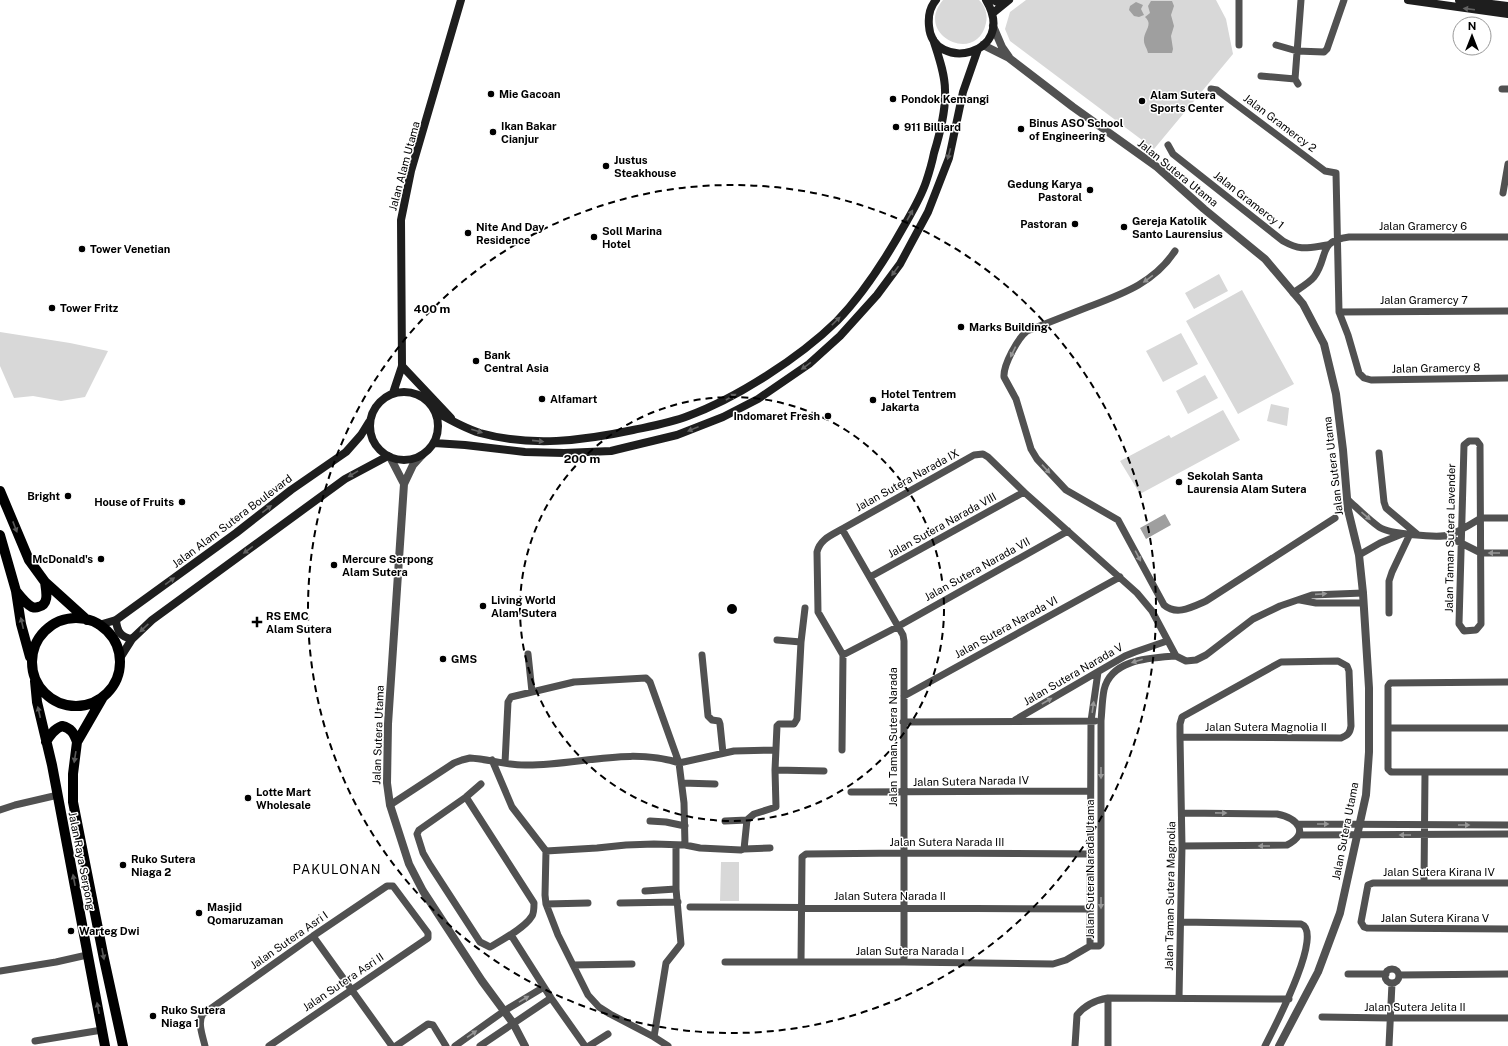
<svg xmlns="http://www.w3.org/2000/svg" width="1508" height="1046" font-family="'Public Sans',sans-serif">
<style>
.green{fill:#d8d8d8}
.water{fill:#9f9f9f}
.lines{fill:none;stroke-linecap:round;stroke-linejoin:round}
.minor{stroke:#515151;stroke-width:7}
.tertiary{stroke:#515151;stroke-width:8}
.secondary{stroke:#1e1e1e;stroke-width:8}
.primary{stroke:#000;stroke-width:10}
.oneway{fill:#626262}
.oneway2{fill:#979797}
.oneway3{fill:#595959}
.ring{fill:none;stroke:#000;stroke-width:2;stroke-dasharray:7 5}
.poi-dot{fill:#000;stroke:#fff;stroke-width:1.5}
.labels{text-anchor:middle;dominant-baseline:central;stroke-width:3;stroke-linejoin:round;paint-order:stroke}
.poi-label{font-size:11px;font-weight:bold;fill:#000;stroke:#fff;text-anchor:start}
.street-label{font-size:11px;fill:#000;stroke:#fff}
.quarter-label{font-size:13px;letter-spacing:1px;fill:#000;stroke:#fff}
.centre{fill:#000;stroke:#fff;stroke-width:2}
.ring-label{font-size:12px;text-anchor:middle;font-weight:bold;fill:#000;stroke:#fff;stroke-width:3;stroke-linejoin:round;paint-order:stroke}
</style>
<rect width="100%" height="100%" fill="#fff"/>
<path class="green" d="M943,0H979C985,6 988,14 986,23C977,66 913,35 943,0Z
M1026,0H1216L1226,19L1233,54L1154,149L1010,41L1005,29L1010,12Z
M1219,274L1228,291L1194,309L1185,293Z
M1242,290L1294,384L1238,414L1186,321Z
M0,332L70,343L108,351L85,397L61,401L33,396L14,398L0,366Z
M1181,333L1198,364L1163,382L1146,351Z
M1205,375L1218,398L1188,414L1176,391Z
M1271,404L1289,408L1287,426L1267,421Z
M1223,410L1240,440L1140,494L1120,461L1169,435L1171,438Z
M721,862H739V901H720Z"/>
<path class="water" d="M1151,1H1172L1174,6L1171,15L1174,26L1171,36L1173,49L1172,53H1148C1147,48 1144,45 1144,41C1143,31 1154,25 1145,17L1150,13L1148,6Z
M1136,2L1143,5L1141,9L1144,15L1139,17L1134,16L1129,10L1130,6Z
M1165,514L1171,525L1146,539L1140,528Z"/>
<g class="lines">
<path class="minor" d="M1239,0V45
M1276,45L1297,51L1324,52L1327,49L1344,0
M1261,76L1295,79
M1298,84L1295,79L1301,0
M1211,89L1217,90L1325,171L1336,173L1339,312L1348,335L1359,373L1364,378L1371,380L1508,378
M1502,89H1508
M1168,145L1173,154L1283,241C1301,251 1307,248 1327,245
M1503,193L1508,164
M1175,251C1154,283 1122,294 1088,307C1068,315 1047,323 1027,331C1018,338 1003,365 1004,377L1016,399L1031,449L1037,459L1066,490L1118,520L1164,605C1177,616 1192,607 1206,601L1335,518
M1293,293C1300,288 1309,283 1314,277C1329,257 1317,241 1349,237H1508
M1339,312L1508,311
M1469,441H1477L1480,445L1481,624L1476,630L1464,631L1459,624L1464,445Z
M1379,453L1384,502L1386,508L1418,535
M1347,499C1357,508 1368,519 1379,527C1388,534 1438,538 1449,535C1461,531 1471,524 1481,518
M1481,518H1508
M842,529L903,635L904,641V962
M1447,536L1481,553H1508
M1359,555L1380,543L1402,534
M870,577L1024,492
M1300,600L1316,603H1363
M1389,613V581L1392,572L1410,534
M777,640L801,642
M528,654L532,692
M702,655L708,716L712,720L719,721L720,724L723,753
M843,655L897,627L1068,531
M1098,672L1091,721L1090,946H1099L1101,944V721C1102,711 1102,700 1104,690C1111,659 1150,658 1176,656
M1508,682L1390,683L1388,686V769L1391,772H1508
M904,696L1120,577
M1015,720L1125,656L1135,652L1167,641
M903,722L1095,721
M1388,728H1508
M842,750L843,655L818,612L817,552C820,539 832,535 842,529L974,455L983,454L988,457L1024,492L1137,593L1152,611L1176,656L1186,661L1196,660L1206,655L1253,619L1280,606L1312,595L1363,593
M492,760L512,807L546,851L597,848L626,845L654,844L685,845L700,848L741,850L744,849L747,820L754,814L776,807L775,770L777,726L779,724H794L797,719L801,642L805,608
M505,763L508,702L511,697L574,682L646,678L650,682L679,763L734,751L775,750
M775,770L824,771
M682,783L715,784
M851,792L1090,791
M466,797L534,903C534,908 534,913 532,916C525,928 502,940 490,947L480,942L430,865L423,853L417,834L419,830L466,797L481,784
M390,805L454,763L462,760L470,758C489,759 508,766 528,765C578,765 630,747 679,763L684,803L685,845
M0,810L15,805L58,795
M1182,813L1277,814C1297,818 1311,833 1287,845L1182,846
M650,821L666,822L685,826
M725,821L747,820
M1298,824L1508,825
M1299,835L1508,834
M744,849L770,848
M546,851L545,895L546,904L588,903
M1424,882L1425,773
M1508,883H1373L1368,885L1361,922L1364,927L1367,928L1508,929
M645,891L676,889
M620,903L678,902
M546,904L558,935L588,995L599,1007L610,1014L654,1037L668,1046
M690,907L1090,909
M1181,922L1301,924C1325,932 1273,1030 1265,1046
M511,935L551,998L585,1046
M313,936L392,1046
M725,962H904L1053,964L1066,960L1090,946
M801,962L802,860V857L806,854L904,853L1090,854
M573,965L632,964
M1385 976a7 7 0 1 1 14 0a7 7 0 1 1-14 0Z
M0,971L56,962L87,955
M1348,974H1386
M1399,975L1508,974
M1179,998L1182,846L1180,737V724L1182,717L1281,662L1338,661L1347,666L1349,671L1351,726C1350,733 1348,735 1341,738L1180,737
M1322,1017L1390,1018H1508
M654,1037L666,963L681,944L676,889V845
M35,1041L102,1030
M205,1046C203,1037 197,1022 203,1014L313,936L387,886H393L428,933V938L269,1046
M396,1046L428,1024L433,1025L446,1046
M455,1046L504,1011L544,987
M480,1046L551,998
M589,1046L608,1034
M1075,1046L1077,1015C1085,1005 1096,1000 1108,998L1289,999
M1108,1046V998
M1389,1046L1392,983"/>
<path class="tertiary" d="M993,26L1002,47L1009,57
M983,45L1009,58L1073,107L1157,167L1204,209L1265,259L1303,304L1324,344L1336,394L1343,450L1348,510L1359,555L1363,593L1369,688V752L1366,795L1340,913L1318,972L1279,1046
M422,455L413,465L404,484L388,724L387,783L390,805L409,864L423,891L482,981L513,1023L525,1046
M390,457L404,484"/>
<path class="secondary" d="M936,0C930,7 928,16 929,26C932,73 1019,56 986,0
M993,0L997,2L1007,0
M1408,0L1508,14
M1459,0L1508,6
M993,13L1009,0
M402,366L451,418
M370 426a34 34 0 1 1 68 0a34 34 0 1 1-68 0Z
M393,393L402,366L401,220L411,171L461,0
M436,412C450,420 464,428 480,433C531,447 582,441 633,430C652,426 670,423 688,416C737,398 799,358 837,321C864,293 885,260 904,226C912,212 921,197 926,182C929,173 932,163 934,153C940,133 946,111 945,90C945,73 938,55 933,39
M434,443L465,445L525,452L564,453L611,451L619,449L677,435L723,417L758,399L809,364L840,336L877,295L900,264L928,212L949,158L963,92L978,49
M116,620C117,632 121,637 132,639
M99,625L116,620L236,533L291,490L346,452L361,435L369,422
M120,658L132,639L152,620L345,479L388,456"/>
<path class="primary" d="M0,491L29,560L45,582L87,620
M0,535L16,591L21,624L30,657
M16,591C20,596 26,604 32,607C35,608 36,608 38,607C50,605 46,590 45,582
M32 662a44 44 0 1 1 88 0a44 44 0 1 1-88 0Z
M35,681L37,702L52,765L105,1046
M103,697L77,742L73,774V802L104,959L123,1046
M46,742C50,735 54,729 62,726C71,728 74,733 77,742"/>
</g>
<defs><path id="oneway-solid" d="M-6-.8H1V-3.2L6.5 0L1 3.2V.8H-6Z"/></defs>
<g class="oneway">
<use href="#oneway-solid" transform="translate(1469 9) rotate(-173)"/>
<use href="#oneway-solid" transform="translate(949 154) rotate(105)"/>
<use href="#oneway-solid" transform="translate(910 215) rotate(-61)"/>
<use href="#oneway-solid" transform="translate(895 271) rotate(126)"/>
<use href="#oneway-solid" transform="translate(836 321) rotate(-45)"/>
<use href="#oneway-solid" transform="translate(806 366) rotate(144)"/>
<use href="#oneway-solid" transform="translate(731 397) rotate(-30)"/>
<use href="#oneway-solid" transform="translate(693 429) rotate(158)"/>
<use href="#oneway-solid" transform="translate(477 431) rotate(18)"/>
<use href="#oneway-solid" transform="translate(538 441) rotate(6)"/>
<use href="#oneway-solid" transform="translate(353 474) rotate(149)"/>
<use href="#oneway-solid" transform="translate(267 509) rotate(-38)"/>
<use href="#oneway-solid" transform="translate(248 550) rotate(144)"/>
<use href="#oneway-solid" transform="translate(170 581) rotate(-36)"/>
<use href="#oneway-solid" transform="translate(144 628) rotate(137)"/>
</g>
<g class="oneway2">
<use href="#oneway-solid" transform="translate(1148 279) rotate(144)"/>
<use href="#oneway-solid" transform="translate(1013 352) rotate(116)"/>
<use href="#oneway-solid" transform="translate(1046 469) rotate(47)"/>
<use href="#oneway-solid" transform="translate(1366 516) rotate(41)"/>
<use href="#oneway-solid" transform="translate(1494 553) rotate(180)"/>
<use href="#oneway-solid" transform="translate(1138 556) rotate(62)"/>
<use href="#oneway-solid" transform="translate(1321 594) rotate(-4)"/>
<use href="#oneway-solid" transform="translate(1137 661) rotate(162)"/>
<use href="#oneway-solid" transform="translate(1047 701) rotate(-30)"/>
<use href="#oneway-solid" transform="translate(1093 707) rotate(-82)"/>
<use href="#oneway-solid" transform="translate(1101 773) rotate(90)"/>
<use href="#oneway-solid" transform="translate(1221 813) rotate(1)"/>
<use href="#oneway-solid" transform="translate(1323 824)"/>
<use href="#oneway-solid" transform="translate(1464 825)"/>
<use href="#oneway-solid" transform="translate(1405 835) rotate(180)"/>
<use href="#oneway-solid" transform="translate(1264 846) rotate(180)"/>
<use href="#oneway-solid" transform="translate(1101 903) rotate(90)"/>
<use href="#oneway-solid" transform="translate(524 999) rotate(-31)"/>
<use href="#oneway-solid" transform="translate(472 1034) rotate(-35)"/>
</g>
<g class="oneway3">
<use href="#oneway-solid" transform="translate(15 527) rotate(69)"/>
<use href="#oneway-solid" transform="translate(22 623) rotate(-103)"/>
<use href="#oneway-solid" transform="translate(39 712) rotate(-103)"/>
<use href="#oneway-solid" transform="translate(75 757) rotate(99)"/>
<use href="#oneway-solid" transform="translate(74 880) rotate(-101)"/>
<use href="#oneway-solid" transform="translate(103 954) rotate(79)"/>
<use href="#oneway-solid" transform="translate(98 1008) rotate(-101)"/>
</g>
<g class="ring">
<circle cx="732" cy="609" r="212"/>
<circle cx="732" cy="609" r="424"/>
</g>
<g class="poi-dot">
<circle cx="491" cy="94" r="4"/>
<circle cx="893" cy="99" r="4"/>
<circle cx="1142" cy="101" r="4"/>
<circle cx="896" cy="127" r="4"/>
<circle cx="1021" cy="129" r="4"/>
<circle cx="493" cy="132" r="4"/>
<circle cx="606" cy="166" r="4"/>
<circle cx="1090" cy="190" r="4"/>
<circle cx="1075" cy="224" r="4"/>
<circle cx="1124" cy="227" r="4"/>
<circle cx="468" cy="233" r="4"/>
<circle cx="594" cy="237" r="4"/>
<circle cx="82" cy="249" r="4"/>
<circle cx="52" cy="308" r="4"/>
<circle cx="961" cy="327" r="4"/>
<circle cx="476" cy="361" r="4"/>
<circle cx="542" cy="399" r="4"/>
<circle cx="873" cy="400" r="4"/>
<circle cx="828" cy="416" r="4"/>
<circle cx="1179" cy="482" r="4"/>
<circle cx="68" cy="496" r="4"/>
<circle cx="182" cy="502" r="4"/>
<circle cx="101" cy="559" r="4"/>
<circle cx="334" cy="565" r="4"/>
<circle cx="483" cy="606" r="4"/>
<path d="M255 616h4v4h4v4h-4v4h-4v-4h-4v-4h4z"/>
<circle cx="443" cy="659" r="4"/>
<circle cx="248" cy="798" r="4"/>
<circle cx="123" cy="865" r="4"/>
<circle cx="199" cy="913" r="4"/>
<circle cx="71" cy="931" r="4"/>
<circle cx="153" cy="1016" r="4"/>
</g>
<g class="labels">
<g class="poi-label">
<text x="499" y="94">Mie Gacoan</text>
<text x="1150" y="95">Alam Sutera<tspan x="1150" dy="13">Sports Center</tspan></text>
<text x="901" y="99">Pondok Kemangi</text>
<text x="1029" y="123">Binus ASO School<tspan x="1029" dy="13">of Engineering</tspan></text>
<text x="501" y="126">Ikan Bakar<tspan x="501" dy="13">Cianjur</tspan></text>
<text x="904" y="127">911 Billiard</text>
<text x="614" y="160">Justus<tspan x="614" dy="13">Steakhouse</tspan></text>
<text x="1082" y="184" text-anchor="end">Gedung Karya<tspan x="1082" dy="13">Pastoral</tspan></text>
<text x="1132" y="221">Gereja Katolik<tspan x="1132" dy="13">Santo Laurensius</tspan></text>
<text x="1067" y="224" text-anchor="end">Pastoran</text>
<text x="476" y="227">Nite And Day<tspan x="476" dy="13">Residence</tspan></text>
<text x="602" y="231">Soll Marina<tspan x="602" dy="13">Hotel</tspan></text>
<text x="90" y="249">Tower Venetian</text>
<text x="60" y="308">Tower Fritz</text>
<text x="969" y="327">Marks Building</text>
<text x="484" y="355">Bank<tspan x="484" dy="13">Central Asia</tspan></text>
<text x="881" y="394">Hotel Tentrem<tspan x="881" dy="13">Jakarta</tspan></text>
<text x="550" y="399">Alfamart</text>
<text x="820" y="416" text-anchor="end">Indomaret Fresh</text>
<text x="1187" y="476">Sekolah Santa<tspan x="1187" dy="13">Laurensia Alam Sutera</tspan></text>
<text x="60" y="496" text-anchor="end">Bright</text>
<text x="174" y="502" text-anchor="end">House of Fruits</text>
<text x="93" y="559" text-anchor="end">McDonald's</text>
<text x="342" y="559">Mercure Serpong<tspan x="342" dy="13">Alam Sutera</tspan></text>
<text x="491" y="600">Living World<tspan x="491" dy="13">Alam Sutera</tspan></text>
<text x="266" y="616">RS EMC<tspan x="266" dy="13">Alam Sutera</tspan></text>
<text x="451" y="659">GMS</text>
<text x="256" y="792">Lotte Mart<tspan x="256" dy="13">Wholesale</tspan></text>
<text x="131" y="859">Ruko Sutera<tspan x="131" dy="13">Niaga 2</tspan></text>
<text x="207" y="907">Masjid<tspan x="207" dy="13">Qomaruzaman</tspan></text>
<text x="79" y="931">Warteg Dwi</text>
<text x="161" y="1010">Ruko Sutera<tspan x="161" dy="13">Niaga 1</tspan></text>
</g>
<g class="street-label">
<text transform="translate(1280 123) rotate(37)">Jalan Gramercy 2</text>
<text transform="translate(404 166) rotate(-75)">Jalan Alam Utama</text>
<text transform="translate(1178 173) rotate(39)">Jalan Sutera Utama</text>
<text transform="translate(1249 200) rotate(38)">Jalan Gramercy 1</text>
<text x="1423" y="226">Jalan Gramercy 6</text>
<text x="1424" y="300">Jalan Gramercy 7</text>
<text transform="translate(1436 368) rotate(-1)">Jalan Gramercy 8</text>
<text transform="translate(1333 466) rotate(-97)">Jalan Sutera Utama</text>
<text transform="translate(907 480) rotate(-29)">Jalan Sutera Narada IX</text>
<text transform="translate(232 521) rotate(-37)">Jalan Alam Sutera Boulevard</text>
<text transform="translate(942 525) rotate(-29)">Jalan Sutera Narada VIII</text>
<text transform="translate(1450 538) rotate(-89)">Jalan Taman Sutera Lavender</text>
<text transform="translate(977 569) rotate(-29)">Jalan Sutera Narada VII</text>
<text transform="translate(1006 627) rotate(-29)">Jalan Sutera Narada VI</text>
<text transform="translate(1073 674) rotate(-30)">Jalan Sutera Narada V</text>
<text x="1266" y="727">Jalan Sutera Magnolia II</text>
<text transform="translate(378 735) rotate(-88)">Jalan Sutera Utama</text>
<text transform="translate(893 737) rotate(-90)">Jalan Taman Sutera Narada</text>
<text transform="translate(971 781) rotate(-1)">Jalan Sutera Narada IV</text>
<text transform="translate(1345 831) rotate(-79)">Jalan Sutera Utama</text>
<text x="947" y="842">Jalan Sutera Narada III</text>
<text transform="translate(82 861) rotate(79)">Jalan Raya Serpong</text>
<text transform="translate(1090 869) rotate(-90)">Jalan Sutera Narada Utama</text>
<text x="1439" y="872">Jalan Sutera Kirana IV</text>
<text x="890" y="896">Jalan Sutera Narada II</text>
<text transform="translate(1170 896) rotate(-89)">Jalan Taman Sutera Magnolia</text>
<text x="1435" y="918">Jalan Sutera Kirana V</text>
<text transform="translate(289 940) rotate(-35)">Jalan Sutera Asri I</text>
<text x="910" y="951">Jalan Sutera Narada I</text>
<text transform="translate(343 982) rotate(-34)">Jalan Sutera Asri II</text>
<text x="1415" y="1007">Jalan Sutera Jelita II</text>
</g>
<g class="quarter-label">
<text x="337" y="869">PAKULONAN</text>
</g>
</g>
<circle cx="732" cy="609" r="6" class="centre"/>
<g class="ring-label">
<text x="432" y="313">400 m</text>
<text x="582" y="463">200 m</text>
</g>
<g transform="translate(1472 36)"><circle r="19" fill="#ffffff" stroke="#999999"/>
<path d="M0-3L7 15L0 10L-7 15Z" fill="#000000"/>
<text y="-6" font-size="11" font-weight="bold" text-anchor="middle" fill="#000000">N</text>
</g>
</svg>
